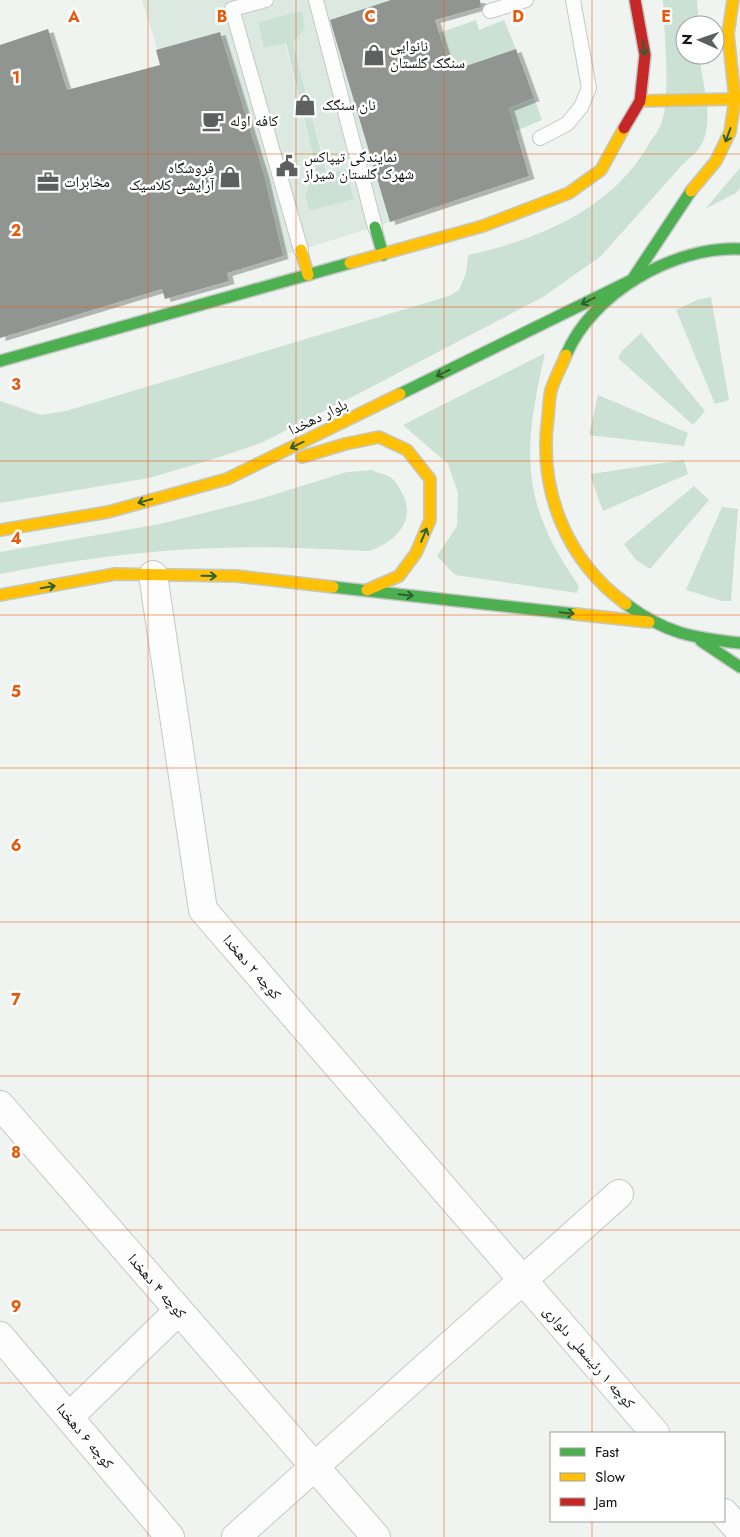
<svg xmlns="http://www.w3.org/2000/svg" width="740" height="1537" font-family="Jost,'Noto Naskh Arabic',sans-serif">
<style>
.built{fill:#dce9e1;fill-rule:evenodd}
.green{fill:#cae1d4}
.building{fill:#919592;filter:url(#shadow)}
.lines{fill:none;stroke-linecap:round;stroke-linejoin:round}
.lane-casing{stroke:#c4c8c6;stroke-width:16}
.street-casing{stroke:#c4c8c6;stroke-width:30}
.fast-casing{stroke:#c4c8c6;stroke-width:14}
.slow-casing{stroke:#c4c8c6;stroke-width:14}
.jam-casing{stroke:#c4c8c6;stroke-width:14}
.lane{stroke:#fdfdfd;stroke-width:14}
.street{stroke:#fdfdfd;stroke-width:28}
.fast{stroke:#4caf50;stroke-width:11}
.slow{stroke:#ffc107;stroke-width:11}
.jam{stroke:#c62828;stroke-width:11}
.oneway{stroke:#2c6030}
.grid{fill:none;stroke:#e8590c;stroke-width:1;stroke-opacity:0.55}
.labels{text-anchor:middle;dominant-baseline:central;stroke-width:5;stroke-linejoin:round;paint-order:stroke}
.poi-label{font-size:15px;fill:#0d110f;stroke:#fff;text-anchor:start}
.street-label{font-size:15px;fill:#0d110f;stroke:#fff}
.grid-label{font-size:16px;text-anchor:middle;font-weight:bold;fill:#e8590c;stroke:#fff;stroke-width:5;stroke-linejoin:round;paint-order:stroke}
</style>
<defs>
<filter id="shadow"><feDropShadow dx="5.5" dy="3" stdDeviation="0" flood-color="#0004"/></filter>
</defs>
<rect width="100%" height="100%" fill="#eff4f1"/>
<path class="built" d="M142,0H391L454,202L227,273ZM305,27L293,44L328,174L346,169L354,198L309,211L305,195L316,168L285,43L264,48Z"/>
<path class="green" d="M663,0H697L699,25H685V55H699C702,83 717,125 698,150C694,155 688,159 683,164L601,256L543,297L358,394L261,443L210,460L149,478L0,503V401L41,415L66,411L449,296L459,290L466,273L468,255C538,240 612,209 649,144C653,137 660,129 662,121C671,96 664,29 663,0Z
M302,11L305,27L293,44L327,174L346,169L354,199L309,211L305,195L316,168L286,43L264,48L258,22Z
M476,20L479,30L504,20L516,49L417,82L439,33Z
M534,98L542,120L516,131L433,135Z
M740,168V188L736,193L705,209Z
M711,297L729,400L715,404L676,310L697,300Z
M641,333L705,411L693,425L618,358L622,351Z
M545,353C523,450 519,501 579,586L577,593L455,575L437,556L457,526L458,493L448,464L403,425Z
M598,395L688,433L684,446L589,435Z
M684,460L688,474L603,511L592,481L591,474Z
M372,470C377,473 385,474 390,477C397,482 401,490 404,497C415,524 392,544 368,551C318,549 269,546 219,548C146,550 72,560 0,574V552L160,524L256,500L347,472Z
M694,486L709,500L650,569L636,560L624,544Z
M722,507L738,509L731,601H722L686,590Z"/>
<path class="building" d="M391,0H480L481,7L435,20L451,71L516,49L534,98L509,108L529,176L390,222L330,20Z
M48,29L67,90L160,65L156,50L220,32L264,175L283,256L227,273L229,281L165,299L162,289L0,338V45Z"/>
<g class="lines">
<g class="lane-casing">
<path id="lane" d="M266,0L232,9L301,250
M316,0L375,227
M490,11L526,0
M540,138L567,124L581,107L589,88L573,0"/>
</g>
<g class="street-casing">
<path id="street" d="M153,575L203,910L655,1433
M0,1105L376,1537
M0,1336L170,1537
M69,1417L169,1320
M724,1513L740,1531
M236,1537L619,1194"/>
</g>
<g class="fast-casing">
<path id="fast" d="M375,227L383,255
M566,355C592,293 674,246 740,249
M0,361L350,263
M400,394L632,280L691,191
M333,587L575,614
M626,604C665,633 692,638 740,643
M701,641L740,667"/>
</g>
<g class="slow-casing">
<path id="slow" d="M640,101L735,99
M691,191L716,161L730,132L735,99L728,34L733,0
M301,250L308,275
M350,263L483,226L569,193L601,170L624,128
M566,355C561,367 555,378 551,390C549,399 549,408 548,417C538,490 566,560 626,604
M302,457L345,444L379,437L407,450L430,479V520L416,553L399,576L367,590
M0,530L108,512L227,479L400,394
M0,595L115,574L236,576L333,587
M575,614L649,622"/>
</g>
<g class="jam-casing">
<path id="jam" d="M624,128L640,101L645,55L635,0"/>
</g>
<use href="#lane" class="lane"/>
<use href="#street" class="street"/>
<use href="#fast" class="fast"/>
<use href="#slow" class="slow"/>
<use href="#jam" class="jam"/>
</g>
<defs><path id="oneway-shaft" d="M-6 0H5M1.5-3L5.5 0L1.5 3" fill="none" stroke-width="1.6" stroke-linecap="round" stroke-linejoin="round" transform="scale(1.25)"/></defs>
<g class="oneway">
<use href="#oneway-shaft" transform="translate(644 48) rotate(82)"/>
<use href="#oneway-shaft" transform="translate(728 135) rotate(110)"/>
<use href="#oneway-shaft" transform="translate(588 301) rotate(154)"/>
<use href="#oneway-shaft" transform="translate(443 373) rotate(154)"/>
<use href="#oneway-shaft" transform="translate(297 445) rotate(154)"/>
<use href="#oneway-shaft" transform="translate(145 501) rotate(165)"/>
<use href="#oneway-shaft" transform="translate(424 535) rotate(-67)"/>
<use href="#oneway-shaft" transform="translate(209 576) rotate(1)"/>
<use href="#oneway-shaft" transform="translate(48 587) rotate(-10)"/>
<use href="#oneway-shaft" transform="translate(406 595) rotate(6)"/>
<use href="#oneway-shaft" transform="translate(567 613) rotate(6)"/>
</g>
<path class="grid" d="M148,0V1537M296,0V1537M444,0V1537M592,0V1433M0,154H740M0,307H740M0,461H740M0,615H740M0,768H740M0,922H740M0,1076H740M0,1230H740M0,1383H740M592,1521V1537"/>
<defs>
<g id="shop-bare" transform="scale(1.725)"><path d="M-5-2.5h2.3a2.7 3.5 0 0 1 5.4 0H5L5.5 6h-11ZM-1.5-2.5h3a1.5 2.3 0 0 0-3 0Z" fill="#5c605e" stroke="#fff" stroke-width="2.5" paint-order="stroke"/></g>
<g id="cafe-bare" transform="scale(1.725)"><path d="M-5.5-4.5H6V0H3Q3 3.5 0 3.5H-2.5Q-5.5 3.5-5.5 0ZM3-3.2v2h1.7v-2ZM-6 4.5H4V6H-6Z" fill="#5c605e" stroke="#fff" stroke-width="2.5" paint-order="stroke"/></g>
<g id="civic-bare" transform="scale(1.725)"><path d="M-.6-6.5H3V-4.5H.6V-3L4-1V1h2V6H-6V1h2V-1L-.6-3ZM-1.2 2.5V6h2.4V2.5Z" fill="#5c605e" stroke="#fff" stroke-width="2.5" paint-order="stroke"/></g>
<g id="office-bare" transform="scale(1.725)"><path d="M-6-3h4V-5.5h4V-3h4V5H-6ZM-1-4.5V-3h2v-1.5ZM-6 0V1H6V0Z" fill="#5c605e" stroke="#fff" stroke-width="2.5" paint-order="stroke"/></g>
</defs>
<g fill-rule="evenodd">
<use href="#shop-bare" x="374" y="55"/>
<use href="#shop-bare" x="305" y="105"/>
<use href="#cafe-bare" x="213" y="121"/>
<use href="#civic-bare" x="287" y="166"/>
<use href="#shop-bare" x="230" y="177"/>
<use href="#office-bare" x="48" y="182"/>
</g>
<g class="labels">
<g class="poi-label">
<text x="390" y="46">نانوایی<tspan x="390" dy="17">سنگک گلستان</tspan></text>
<text x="322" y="105">نان سنگک</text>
<text x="230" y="121">کافه اوله</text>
<text x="304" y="157">نمایندگی تیپاکس<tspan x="304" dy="17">شهرک گلستان شیراز</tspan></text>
<text x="214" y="168" text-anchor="end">فروشگاه<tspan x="214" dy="17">آرایشی کلاسیک</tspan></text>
<text x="64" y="182">مخابرات</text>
</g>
<g class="street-label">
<text transform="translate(318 417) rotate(-26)">بلوار دهخدا</text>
<text transform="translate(252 967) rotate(49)">کوچه ۲ دهخدا</text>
<text transform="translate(157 1286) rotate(49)">کوچه ۴ دهخدا</text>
<text transform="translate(589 1357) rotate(49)">کوچه ۱ رئیسعلی دلواری</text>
<text transform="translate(85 1436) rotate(50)">کوچه ۶ دهخدا</text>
</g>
</g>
<g class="grid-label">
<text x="74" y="22">A</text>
<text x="222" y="22">B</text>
<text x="370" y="22">C</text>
<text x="518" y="22">D</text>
<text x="666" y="22">E</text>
<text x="16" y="83">1</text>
<text x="16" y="236">2</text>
<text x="16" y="390">3</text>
<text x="16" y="544">4</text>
<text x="16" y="697">5</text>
<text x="16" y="851">6</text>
<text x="16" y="1005">7</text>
<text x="16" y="1158">8</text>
<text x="16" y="1312">9</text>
</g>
<rect x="550" y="1432" width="175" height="90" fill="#ffffff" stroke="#9ea09f"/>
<rect x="560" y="1448" width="25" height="8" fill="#4caf50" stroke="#9ea09f"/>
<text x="595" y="1457" font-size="15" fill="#0d110f">Fast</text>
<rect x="560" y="1473" width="25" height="8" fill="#ffc107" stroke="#9ea09f"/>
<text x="595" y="1482" font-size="15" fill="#0d110f">Slow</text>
<rect x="560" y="1498" width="25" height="8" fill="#c62828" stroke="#9ea09f"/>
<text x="595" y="1507" font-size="15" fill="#0d110f">Jam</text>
<g transform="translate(700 40) rotate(272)"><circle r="24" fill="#ffffff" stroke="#9ea09f"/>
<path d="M0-4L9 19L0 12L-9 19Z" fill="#5c605e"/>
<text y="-8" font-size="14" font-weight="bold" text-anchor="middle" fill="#0d110f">N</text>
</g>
</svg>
